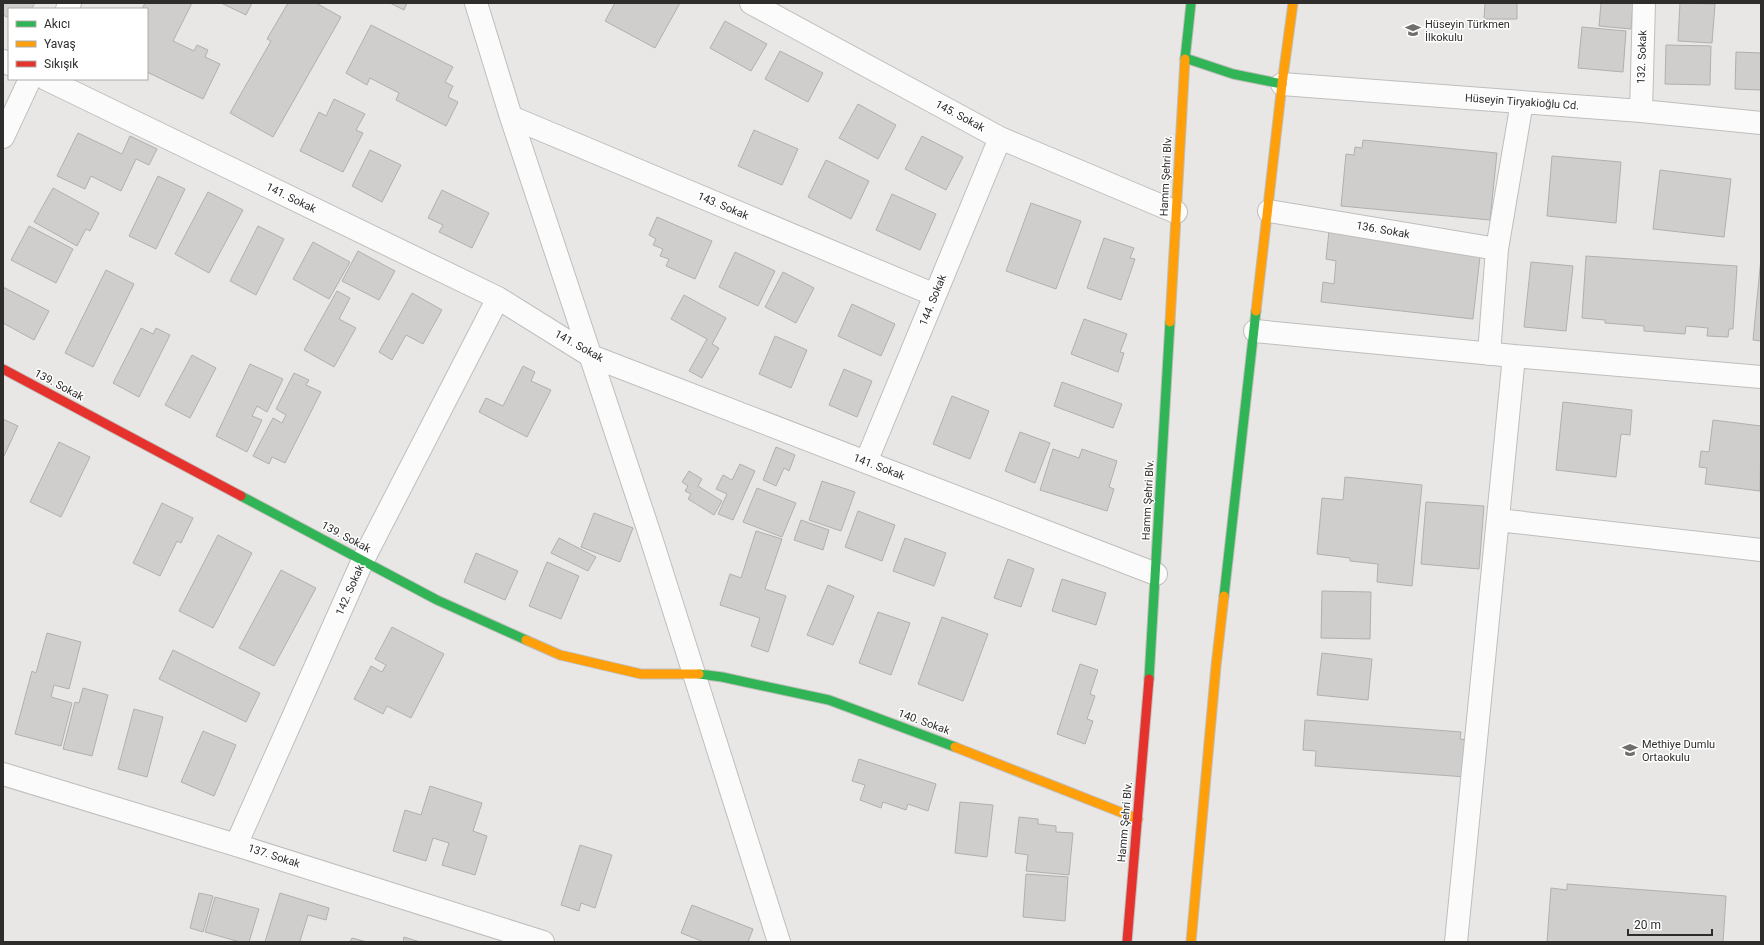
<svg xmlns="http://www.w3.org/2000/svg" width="1764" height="945" font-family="Roboto,sans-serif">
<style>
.building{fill:#cfcecd;stroke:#b1b0af}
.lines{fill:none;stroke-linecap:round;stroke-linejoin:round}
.street-casing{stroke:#bfbebc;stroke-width:24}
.fast-casing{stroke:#bfbebc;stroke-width:11}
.slow-casing{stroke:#bfbebc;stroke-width:11}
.jam-casing{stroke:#bfbebc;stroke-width:11}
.street{stroke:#fcfbfb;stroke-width:22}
.fast{stroke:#30b455;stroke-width:9}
.slow{stroke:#ff9f0a;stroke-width:9}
.jam{stroke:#e5322d;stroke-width:9}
.labels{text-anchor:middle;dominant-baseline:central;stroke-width:3;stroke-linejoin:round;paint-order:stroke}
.poi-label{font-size:11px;fill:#2e2d2c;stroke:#fff;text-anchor:start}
.street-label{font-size:11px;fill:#2e2d2c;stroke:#fff}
</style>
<rect width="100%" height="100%" fill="#e8e7e5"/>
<path class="building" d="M3,3H35L31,9H9V18L3,15Z
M145,3H192L173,41L194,51L197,45L208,50L205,57L220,64L203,99L147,72V9H142Z
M221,3H252L246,15Z
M288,3H316L341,17L273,137L230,113L271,41L267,39Z
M390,3H407L404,10Z
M615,3H680L655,48L605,21Z
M1485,3H1517V19H1484Z
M1601,3H1633L1631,29L1599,26Z
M1680,3L1715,4L1712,43L1678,41Z
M725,21L767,44L751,71L710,48Z
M371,25L453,67L445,82L453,86L448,97L458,102L446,126L396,100L399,93L370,78L367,85L346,73Z
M1582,27L1626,31L1623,72L1578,68Z
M1666,45L1711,46L1710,85L1665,84Z
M780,51L823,73L808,102L765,79Z
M1736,52L1761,53V90L1735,89Z
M334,99L365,114L356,130L363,133L343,172L300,151L319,112L326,116Z
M858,104L896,125L878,159L839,138Z
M754,130L798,149L782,185L738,166Z
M78,133L122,154L130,136L157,149L149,165L136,159L121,191L91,176L85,189L57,176Z
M922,136L963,157L946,190L905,169Z
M1363,140L1497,153L1490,220L1341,206L1346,154L1354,155L1355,147L1362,148Z
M370,150L401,165L382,202L352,186Z
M1552,156L1621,162L1616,223L1547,216Z
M826,160L869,181L851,219L808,197Z
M1660,170L1731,179L1724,237L1653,229Z
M158,176L185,189L156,249L129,236Z
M53,188L99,213L90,231L86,229L77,246L34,222Z
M442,190L489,213L472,248L439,232L443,225L428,218Z
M208,192L243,210L209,273L175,254Z
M892,194L936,214L920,250L876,230Z
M1031,203L1081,221L1056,289L1006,271Z
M657,217L712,241L695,279L666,266L669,259L660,256L663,249L653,245L656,239L649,235Z
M29,226L73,249L56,283L11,260Z
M258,226L284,239L256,295L230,281Z
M1329,231L1481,248L1473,319L1321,302L1323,282L1334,284L1336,261L1326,259Z
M1104,238L1134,248L1130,258L1135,259L1121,300L1087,288Z
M313,242L350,262L329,299L293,279Z
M358,251L395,271L379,300L342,281Z
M735,252L775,271L758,306L719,287Z
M1586,256L1737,266L1733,329H1729L1728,337L1707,336L1708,328L1686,326L1685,334L1644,331V326L1605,323V320L1582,318Z
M1761,258V341L1753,340Z
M1531,262L1573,266L1566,331L1524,327Z
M106,270L134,284L93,367L65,353Z
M783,272L814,288L796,323L765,307Z
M3,287L49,311L34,340L3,323Z
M337,291L350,298L339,319L356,328L334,367L304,350Z
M412,293L442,310L423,344L406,335L392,360L379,352Z
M684,295L726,318L712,344L719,348L702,378L689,371L707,339L671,319Z
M852,304L895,324L881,356L838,336Z
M1084,319L1127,334L1120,352L1124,353L1118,372L1071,354Z
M141,328L153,334L156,328L170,335L139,397L113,383Z
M775,336L807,350L791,388L759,374Z
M192,355L216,368L190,418L165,405Z
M250,364L283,379L267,412L257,406L252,416L262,420L247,452L216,436Z
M523,366L535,372L531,381L551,390L527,437L479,412L486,398L503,406Z
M844,369L872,381L857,417L829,405Z
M294,373L309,380L306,385L321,392L285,463L272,457L269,464L253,456L273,418L282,423L286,415L276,409Z
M1062,382L1122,404L1113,428L1054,406Z
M952,396L989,411L970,459L933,444Z
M1563,402L1632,410L1630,435L1621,434L1616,477L1556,470Z
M3,419L18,426L3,458Z
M1713,420L1761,426L1760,491L1705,484L1707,468L1699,467L1701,451L1709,452Z
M1020,432L1050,443L1035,483L1005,471Z
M59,442L90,457L61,517L30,502Z
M776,447L795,455L789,471L784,468L776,486L763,480Z
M1053,449L1079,458L1082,449L1117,461L1109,487L1114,489L1107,511L1040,490Z
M740,464L755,471L733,520L718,514L727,494L716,489L723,475L732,480Z
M689,471L702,479L698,486L722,501L714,515L688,499L691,494L685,491L688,486L682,482Z
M1345,477L1422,485L1412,586L1377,582L1378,564L1350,561V558L1317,554L1322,498L1343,500Z
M822,481L855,492L841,531L809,520Z
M757,488L796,503L782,537L743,522Z
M1426,502L1484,506L1479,569L1421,564Z
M162,503L193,518L181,543L177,541L160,576L133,563Z
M858,511L895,525L882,561L845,547Z
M594,513L633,528L620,562L581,547Z
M801,520L829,530L823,550L794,540Z
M756,531L782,539L765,589L786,596L768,652L751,646L760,618L720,605L730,574L741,578Z
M218,535L252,553L213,628L179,611Z
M559,538L596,557L588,571L551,553Z
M905,538L946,553L934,586L893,571Z
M476,553L518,571L505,600L464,582Z
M1008,559L1034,569L1021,607L994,598Z
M547,562L579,576L561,619L529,606Z
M281,570L316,588L274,666L239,648Z
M1062,579L1106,593L1096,625L1052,611Z
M828,585L854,596L833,645L807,635Z
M1322,591L1371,592L1370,639L1321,638Z
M878,612L910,623L891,675L859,663Z
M942,617L988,634L963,701L918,684Z
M392,627L444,654L411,718L387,706L383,714L354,699L371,666L382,672L386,665L375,659Z
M47,633L81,642L69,689L54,685L51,697L72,703L61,746L15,734L32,671L36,673Z
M173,650L260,693L246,722L159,679Z
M1322,653L1372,659L1368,700L1317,695Z
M1080,664L1098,670L1090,694L1095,696L1087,719L1093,721L1085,744L1057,734Z
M83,688L108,695L92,756L63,749L75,702L79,703Z
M134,709L163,717L147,777L118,769Z
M1305,720L1461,732L1460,739L1468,740L1466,777L1315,766L1316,751L1303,750Z
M203,731L236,745L214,796L181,782Z
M859,759L936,784L928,811L908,804L906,810L883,802L881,808L860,800L865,785L852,781Z
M430,786L482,803L473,831L487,836L475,875L442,865L449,843L433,838L426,861L393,851L405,810L421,815Z
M960,802L993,805L987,857L955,853Z
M1019,817L1038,819V824L1056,826V832L1073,833L1069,875L1026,871L1028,855L1015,853Z
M580,845L612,855L595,908L581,903L579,911L561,905Z
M1026,874L1068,877L1065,921L1023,917Z
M1567,884L1726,896L1723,942H1547L1551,888L1567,890Z
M199,893L213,896L203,932L190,928Z
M280,893L329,908L326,920L308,915L300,941L303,942H265Z
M215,897L259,909L249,942H240L205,932Z
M692,905L753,929L748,942H704L681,933Z
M404,937L420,942H403Z
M352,938L367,942H350Z"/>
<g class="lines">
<g class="street-casing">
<path id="street" d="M476,3L511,117L652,541L779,942
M751,3L1000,138L1176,212
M67,9L70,3
M3,61L9,64
M46,79L498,298L591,356L1156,574
M1282,84L1641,111L1761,123
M1641,111L1644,3
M511,117L935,295
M3,137L30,79
M1269,211L1497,249
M1255,331L1514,356
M1489,354L1497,249L1522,102
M866,462L1000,138
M1498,520L1761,550
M3,774L236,845L543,942
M236,845L363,560L498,298
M1456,942L1514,356L1761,377"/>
</g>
<g class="fast-casing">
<path id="fast" d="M1185,58L1233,74L1282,84
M1185,59L1191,3
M241,496L437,600L526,640
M1224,596L1256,311
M699,674L722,677L829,700L955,747
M1149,679L1170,322"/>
</g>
<g class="slow-casing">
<path id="slow" d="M1256,311L1282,84L1293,3
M1170,322L1185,59
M526,640L560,655L641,674H699
M955,747L1138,819
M1191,942L1216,666L1224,596"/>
</g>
<g class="jam-casing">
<path id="jam" d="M3,369L241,496
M1127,942L1149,679"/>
</g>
<use href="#street" class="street"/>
<use href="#fast" class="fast"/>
<use href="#slow" class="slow"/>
<use href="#jam" class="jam"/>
</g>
<defs>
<g id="school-bare" transform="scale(1.2)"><path d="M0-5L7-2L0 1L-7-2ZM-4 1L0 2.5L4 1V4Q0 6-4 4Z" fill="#6f6e6d" stroke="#fff" stroke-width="2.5" paint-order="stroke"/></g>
</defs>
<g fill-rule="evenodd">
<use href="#school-bare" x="1413" y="30"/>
<use href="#school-bare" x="1630" y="750"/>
</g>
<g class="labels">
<g class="poi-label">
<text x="1425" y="24">Hüseyin Türkmen<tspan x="1425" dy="13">İlkokulu</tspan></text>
<text x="1642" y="744">Methiye Dumlu<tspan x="1642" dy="13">Ortaokulu</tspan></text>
</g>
<g class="street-label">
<text transform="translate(1642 57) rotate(-88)">132. Sokak</text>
<text transform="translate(1522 102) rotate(4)">Hüseyin Tiryakioğlu Cd.</text>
<text transform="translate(960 116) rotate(28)">145. Sokak</text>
<text transform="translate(1166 176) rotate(-87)">Hamm Şehri Blv.</text>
<text transform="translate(291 198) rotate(26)">141. Sokak</text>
<text transform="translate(723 206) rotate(23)">143. Sokak</text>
<text transform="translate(1383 230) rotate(10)">136. Sokak</text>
<text transform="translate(933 300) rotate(-68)">144. Sokak</text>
<text transform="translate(579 346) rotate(29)">141. Sokak</text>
<text transform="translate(59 385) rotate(28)">139. Sokak</text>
<text transform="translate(879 467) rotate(21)">141. Sokak</text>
<text transform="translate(1148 500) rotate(-87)">Hamm Şehri Blv.</text>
<text transform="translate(346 537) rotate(28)">139. Sokak</text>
<text transform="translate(350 590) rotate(-66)">142. Sokak</text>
<text transform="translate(924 722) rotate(20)">140. Sokak</text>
<text transform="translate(1125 822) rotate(-85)">Hamm Şehri Blv.</text>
<text transform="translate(274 856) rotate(18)">137. Sokak</text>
</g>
</g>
<rect width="1764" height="945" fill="none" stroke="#2e2d2c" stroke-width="8"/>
<rect x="8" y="8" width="140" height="72" fill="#ffffff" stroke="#ababab"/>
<rect x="16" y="21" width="20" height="6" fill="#30b455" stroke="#ababab"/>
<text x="44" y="28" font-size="12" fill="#2e2d2c">Akıcı</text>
<rect x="16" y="41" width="20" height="6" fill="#ff9f0a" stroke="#ababab"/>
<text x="44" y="48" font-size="12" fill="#2e2d2c">Yavaş</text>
<rect x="16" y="61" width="20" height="6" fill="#e5322d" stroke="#ababab"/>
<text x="44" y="68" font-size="12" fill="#2e2d2c">Sıkışık</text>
<path d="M1628 929v6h84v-6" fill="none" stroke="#2e2d2c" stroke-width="2"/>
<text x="1634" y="929" font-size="12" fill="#2e2d2c" stroke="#ffffff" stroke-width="3" paint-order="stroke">20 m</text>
</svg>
